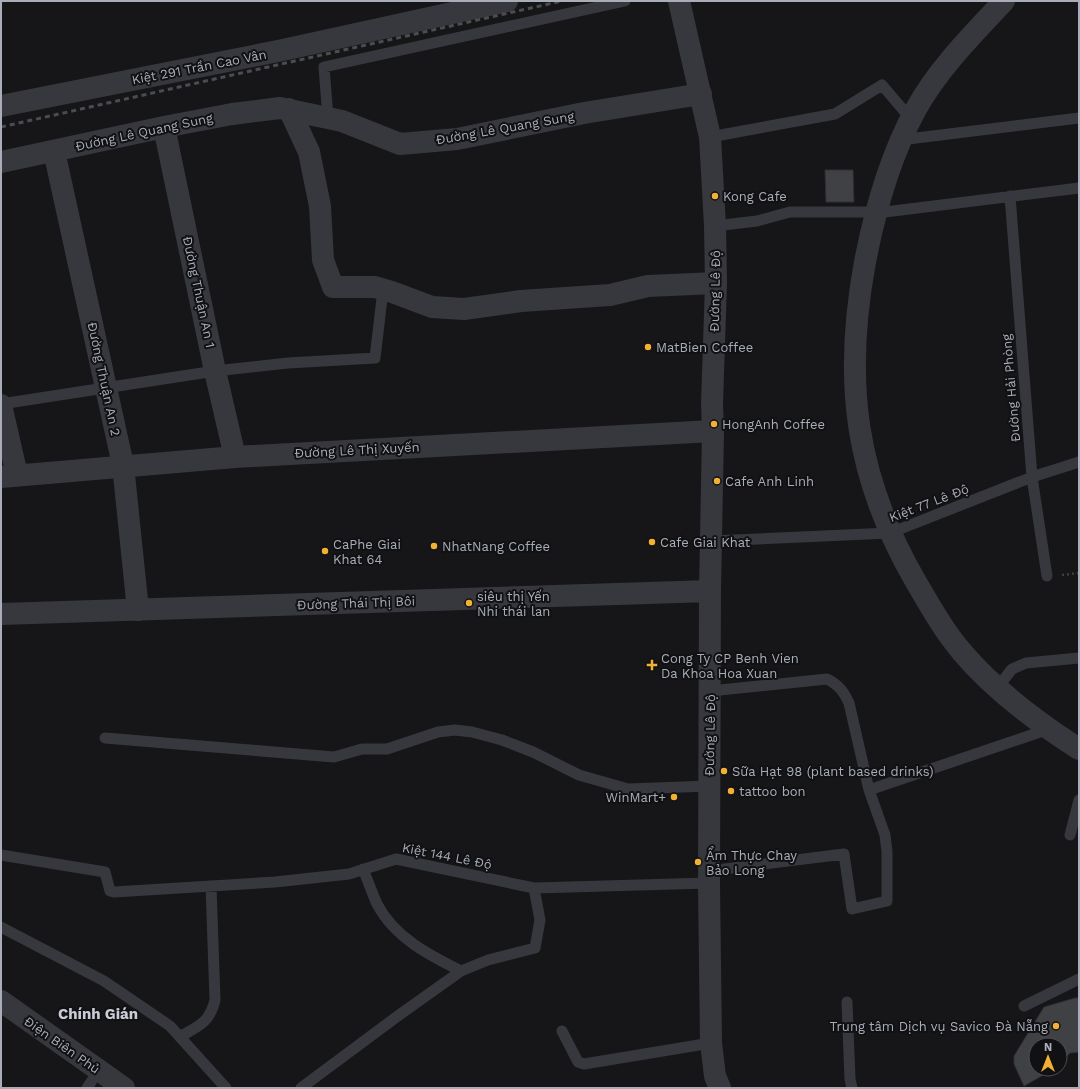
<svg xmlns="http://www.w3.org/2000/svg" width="1080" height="1089" font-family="'Work Sans',sans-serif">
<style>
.building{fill:#404145;stroke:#303034}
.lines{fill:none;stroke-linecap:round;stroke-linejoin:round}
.path{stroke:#3d3f44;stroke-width:2.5;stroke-dasharray:2 3;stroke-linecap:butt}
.service{stroke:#37383d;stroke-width:11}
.minor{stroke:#37383d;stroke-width:22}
.tertiary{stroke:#37383d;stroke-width:22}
.rail{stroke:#4a4c52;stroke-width:3;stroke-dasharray:5 4;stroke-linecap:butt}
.poi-dot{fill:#f2b134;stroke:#111113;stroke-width:1.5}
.labels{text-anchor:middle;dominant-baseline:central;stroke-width:4;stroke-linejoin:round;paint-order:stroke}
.street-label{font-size:13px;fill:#a8adb8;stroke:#111113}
.poi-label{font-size:13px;fill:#a8adb8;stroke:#111113;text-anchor:start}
.quarter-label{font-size:15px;font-weight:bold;fill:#c9ccd4;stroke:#111113}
</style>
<rect width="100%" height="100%" fill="#161618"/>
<path class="building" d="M825,170H853L854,202H826Z
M1075,998H1079V1052L1070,1053L1060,1063V1045H1036V1069H1054L1024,1086L1014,1064V1056L1044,1007Z"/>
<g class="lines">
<path class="path" d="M1062,575L1079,573"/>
<path class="service" d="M328,118L324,67L625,1
M710,137L835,114L882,85L911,119
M900,140L1079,118
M1010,196L1032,477L1047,576
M715,226L757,221L790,212H885L1079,188
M1,404L215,371L288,363L375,358L383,290
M711,541L890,533L1032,477L1079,462
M998,687L1012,669L1026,663L1079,658
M710,691L827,679C839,685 844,692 849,703L869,790
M105,738L334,757L362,749H387L438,732L455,730L472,732L502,740L533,752L579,775L628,789L709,786
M1070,835L1079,800
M1,855L105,872L110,891L114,892L275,882L349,874L396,859L534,888L709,883
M363,869C368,881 372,893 377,904C395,938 429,955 461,971L488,960L535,948L540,920L534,888
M709,871L844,854L852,909L887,901V852L885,835L869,790L1049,729
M1,927L104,981L170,1026L226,1088
M847,1002L850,1079L852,1088
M1024,1006L1079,979
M562,1031L578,1062L584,1064L711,1043
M181,1036C199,1026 210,1022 215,1000L211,886
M87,1088L99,1070
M301,1088L395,1018L461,971"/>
<path class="minor" d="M1004,1C973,34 938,69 916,109C890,156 875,210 865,262C843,381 855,477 916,582C930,606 944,631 962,652C994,690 1037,722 1079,749
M1,106L278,51L507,1
M289,109L309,152L320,206L323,260L333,287H375L392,292L432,307L464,309L521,301L610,295L648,286L716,283
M164,127L215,371L235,457
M54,151L123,465L138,610
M1,162L164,127L232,114L280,108L342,121L400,144L457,139L584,113L701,94
M1,405L17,475
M1,477L235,457L713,431
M1,1001L124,1088"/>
<path class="tertiary" d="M679,1L710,137L715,226L716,283L712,404L713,431L710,591L709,883L711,1043L715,1076L720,1088
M1,614L710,591"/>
<path class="rail" d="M1,127L562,1"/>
</g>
<g class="poi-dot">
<circle cx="715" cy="196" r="4"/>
<circle cx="648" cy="347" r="4"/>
<circle cx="714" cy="424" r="4"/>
<circle cx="717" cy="481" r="4"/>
<circle cx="652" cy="542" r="4"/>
<circle cx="434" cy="546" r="4"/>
<circle cx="325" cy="551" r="4"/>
<circle cx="469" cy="603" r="4"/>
<path d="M650 659h4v4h4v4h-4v4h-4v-4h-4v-4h4z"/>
<circle cx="724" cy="771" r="4"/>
<circle cx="731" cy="791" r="4"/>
<circle cx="674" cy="797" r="4"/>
<circle cx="698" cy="862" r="4"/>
<circle cx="1056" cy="1026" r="4"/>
</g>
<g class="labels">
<g class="street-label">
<text transform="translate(199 67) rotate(-11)">Kiệt 291 Trần Cao Vân</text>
<text transform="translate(505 128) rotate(-10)">Đường Lê Quang Sung</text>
<text transform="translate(144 132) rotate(-12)">Đường Lê Quang Sung</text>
<text transform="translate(715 291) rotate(-89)">Đường Lê Độ</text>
<text transform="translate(199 292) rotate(78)">Đường Thuận An 1</text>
<text transform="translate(104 379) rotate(78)">Đường Thuận An 2</text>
<text transform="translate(1011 388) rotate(-95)">Đường Hải Phòng</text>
<text transform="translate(357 450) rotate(-3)">Đường Lê Thị Xuyến</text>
<text transform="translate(929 503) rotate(-21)">Kiệt 77 Lê Độ</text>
<text transform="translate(356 603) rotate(-2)">Đường Thái Thị Bôi</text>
<text transform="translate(710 735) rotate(-89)">Đường Lê Độ</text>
<text transform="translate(447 856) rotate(11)">Kiệt 144 Lê Độ</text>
<text transform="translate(62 1045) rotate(35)">Điện Biên Phủ</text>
</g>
<g class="poi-label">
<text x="723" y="196">Kong Cafe</text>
<text x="656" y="347">MatBien Coffee</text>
<text x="722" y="424">HongAnh Coffee</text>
<text x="725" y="481">Cafe Anh Linh</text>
<text x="660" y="542">Cafe Giai Khat</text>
<text x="333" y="544">CaPhe Giai<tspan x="333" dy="15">Khat 64</tspan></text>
<text x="442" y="546">NhatNang Coffee</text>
<text x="477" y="596">siêu thị Yến<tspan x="477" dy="15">Nhi thái lan</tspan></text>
<text x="661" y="658">Cong Ty CP Benh Vien<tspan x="661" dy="15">Da Khoa Hoa Xuan</tspan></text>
<text x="732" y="771">Sữa Hạt 98 (plant based drinks)</text>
<text x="739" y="791">tattoo bon</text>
<text x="666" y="797" text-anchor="end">WinMart+</text>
<text x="706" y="855">Ẩm Thực Chay<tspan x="706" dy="15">Bảo Long</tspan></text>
<text x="1048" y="1026" text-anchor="end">Trung tâm Dịch vụ Savico Đà Nẵng</text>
</g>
<g class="quarter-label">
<text x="98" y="1014">Chính Gián</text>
</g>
</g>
<rect width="1080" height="1089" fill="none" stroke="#a8adb8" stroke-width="4"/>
<g transform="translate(1048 1057)"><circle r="19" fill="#111113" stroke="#4d4f55"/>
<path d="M0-3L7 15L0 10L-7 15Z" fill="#f2b134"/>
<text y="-6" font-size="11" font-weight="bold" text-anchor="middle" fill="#a8adb8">N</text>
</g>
</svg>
